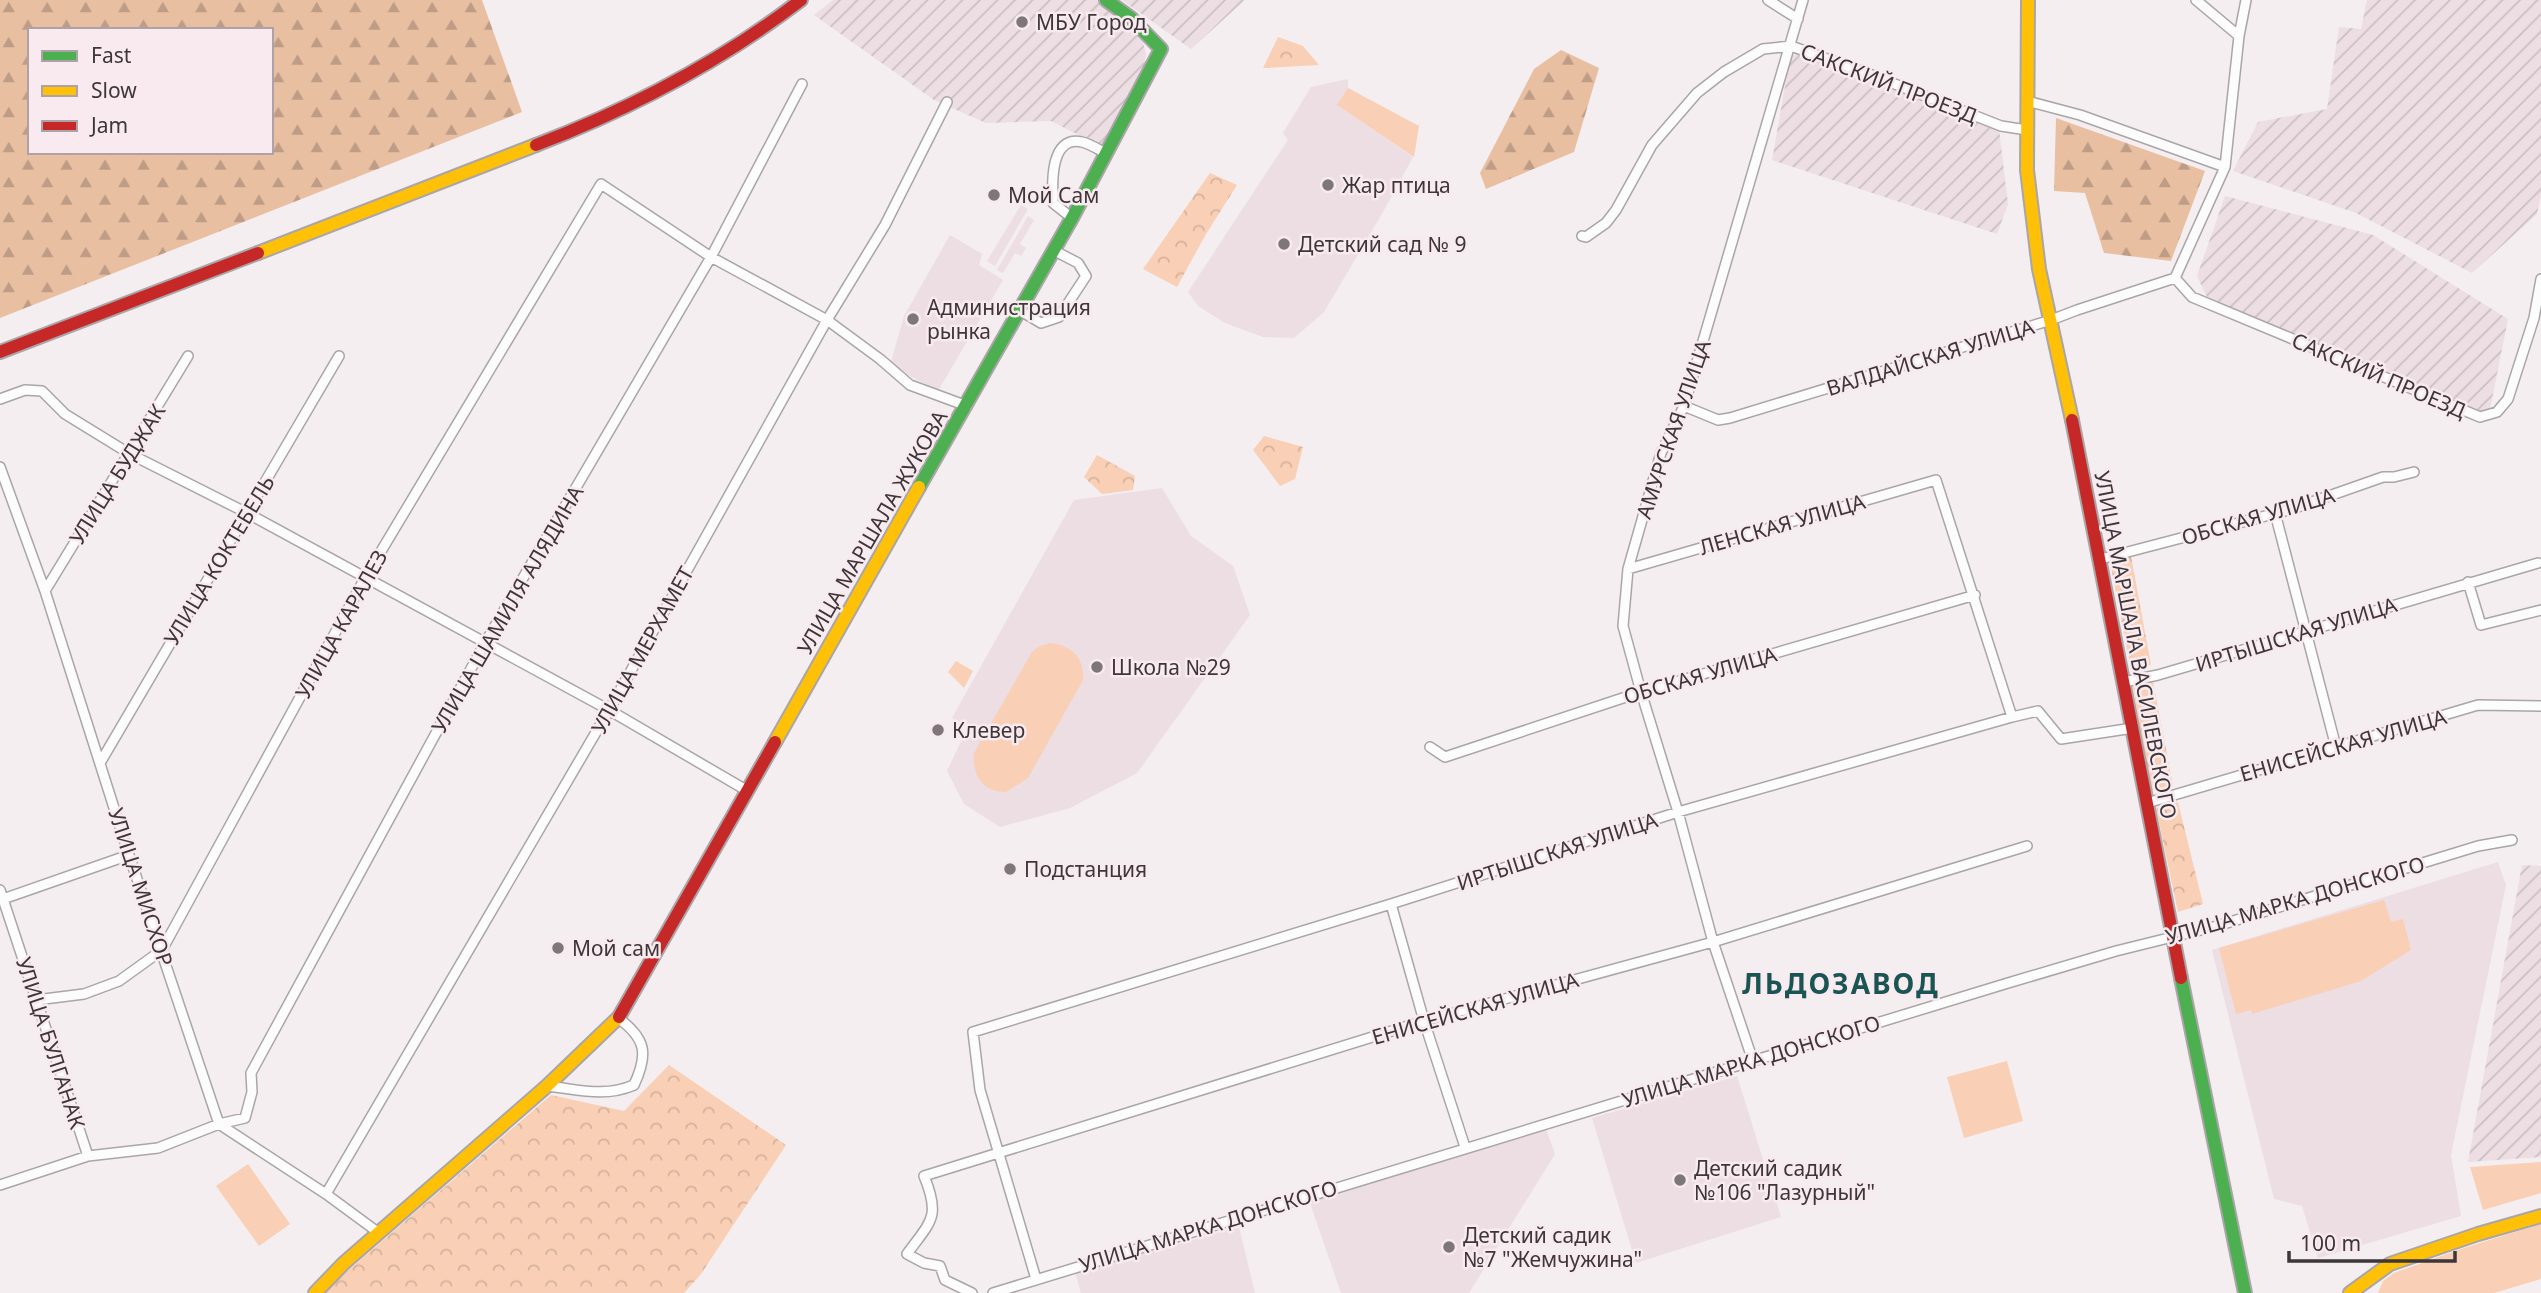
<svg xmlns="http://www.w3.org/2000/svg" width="2541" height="1293" font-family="'Noto Sans',sans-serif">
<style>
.built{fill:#ecdee3}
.industrial{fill:url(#industrial-furrows)}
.grass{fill:#f9cfb5}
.forest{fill:url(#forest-firs);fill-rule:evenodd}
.park{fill:url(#park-crowns)}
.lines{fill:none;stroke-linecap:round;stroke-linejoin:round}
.street-casing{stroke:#aaa5a7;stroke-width:12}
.fast-casing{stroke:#aaa5a7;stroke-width:16}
.slow-casing{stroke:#aaa5a7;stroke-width:16}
.jam-casing{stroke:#aaa5a7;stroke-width:16}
.street{stroke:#fdfcfd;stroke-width:9}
.fast{stroke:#4caf50;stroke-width:12}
.slow{stroke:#ffc107;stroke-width:12}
.jam{stroke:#c62828;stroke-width:12}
.poi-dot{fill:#7d777a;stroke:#f8eaef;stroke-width:2.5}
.labels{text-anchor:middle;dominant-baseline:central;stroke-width:5;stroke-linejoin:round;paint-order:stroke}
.poi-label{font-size:21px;fill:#3d373a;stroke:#f8eaef;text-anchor:start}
.street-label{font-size:21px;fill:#3d373a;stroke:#f8eaef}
.district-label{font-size:28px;font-weight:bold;letter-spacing:2px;fill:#195553;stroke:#f8eaef}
</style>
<defs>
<pattern id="industrial-furrows" width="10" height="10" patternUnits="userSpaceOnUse" patternTransform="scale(1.75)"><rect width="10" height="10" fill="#ecdee3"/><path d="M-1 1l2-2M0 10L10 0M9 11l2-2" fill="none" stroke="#cbbfc4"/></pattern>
<pattern id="forest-firs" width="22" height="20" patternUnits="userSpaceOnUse" patternTransform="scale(1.75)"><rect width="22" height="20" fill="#e9bfa2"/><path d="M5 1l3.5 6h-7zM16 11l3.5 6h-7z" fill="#be9c85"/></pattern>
<pattern id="park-crowns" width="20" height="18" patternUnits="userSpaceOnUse" patternTransform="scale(1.75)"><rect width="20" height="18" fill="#f9cfb5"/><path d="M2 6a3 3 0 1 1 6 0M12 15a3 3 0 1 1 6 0" fill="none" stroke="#d6b29c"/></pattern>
</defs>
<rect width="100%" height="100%" fill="#f4eef0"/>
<path class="built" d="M1348,79V88L1338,105L1413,157L1383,212L1324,312L1294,338L1263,337L1225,323L1198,306L1188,292L1288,140L1283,133L1311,87Z
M1021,205L1028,209L995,266L987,261Z
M1028,216L1034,220L1020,244L1026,248L1021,256L1015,253L1003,273L997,270Z
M950,235L982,254L979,265L1003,280L938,391L890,365L904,316Z
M1162,488L1191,536L1233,566L1250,615L1137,773L1070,808L1000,827L964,804L947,771L968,727L952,718L1074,500Z
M2498,862L2506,885L2451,1155L2461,1216L2318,1258L2302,1206L2274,1199L2212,950Z
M1737,1076L1781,1217L1636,1263L1592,1118Z
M1546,1129L1555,1154L1469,1293H1341L1310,1203Z
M1239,1227L1255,1293H1081L1075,1272Z"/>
<path class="industrial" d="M833,0H1097L1127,22L1142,39L1146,54L1144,67L1102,147L1051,121L986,123L934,100L814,15Z
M1122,0H1245L1191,49Z
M2367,0H2541V194L2537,214L2472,273L2356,213L2233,171L2258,122L2327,109L2339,27L2361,29Z
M1797,54L1999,129L2008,204L1997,234L1772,160L1789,64L1792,56Z
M2225,196L2373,235L2508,319L2488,419L2207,297L2197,276Z
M2522,865L2541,866V1157L2468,1162Z"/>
<path class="grass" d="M1348,88L1419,126L1414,157L1337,105Z
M1050,643C1071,645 1085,658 1083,680L1028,778L1006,792C983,792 972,776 974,753L1032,652L1038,647Z
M956,661L973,671L964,688L948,672Z
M2384,900L2391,922L2403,919L2411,950L2361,981L2252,1014L2251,1010L2236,1014L2219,948Z
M2007,1061L2023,1121L1964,1138L1947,1077Z
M2541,1162V1193L2483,1210L2470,1167Z
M248,1164L290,1224L259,1246L216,1186Z
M2541,1224V1279L2494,1293H2378L2383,1281L2394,1273L2461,1249Z"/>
<path class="forest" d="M0,0H482L522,112L0,318ZM30,30H271V152H30Z
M1561,50L1599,68L1574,152L1486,189L1480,173L1534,69Z
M2056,118L2205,171L2171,261L2104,253L2085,193L2054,191Z"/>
<path class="park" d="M1278,37L1303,46L1319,65L1263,68Z
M1210,173L1237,185L1206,234L1177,287L1143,269Z
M1264,436L1303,447L1295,479L1280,486L1253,450Z
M1097,455L1135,476L1133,490L1102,494L1084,477Z
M2131,556L2151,665L2131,669L2111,567Z
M2153,681L2173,786L2151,791L2133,687Z
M2178,802L2203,904L2178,912L2156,808Z
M669,1065L786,1145L701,1274L684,1293H322L551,1095L624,1111Z"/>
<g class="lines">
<g class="street-casing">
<path id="street" d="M1768,0L1798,19
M2196,0L2239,36
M2027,101L2080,115L2225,167
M1072,218L1053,203C1052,183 1050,135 1082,142C1091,144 1099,150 1107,154
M1582,236L1586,237L1606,223L1616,210L1652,145L1697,93L1724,72L1763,49L1791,46L1877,77L2001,126L2027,130
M2175,278L2192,297L2480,417L2497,412L2508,399L2534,318L2541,279
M2175,278L2225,167L2239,36L2246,0
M1019,310L1041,323L1059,317L1086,276L1078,263L1053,250
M0,399L25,390L42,391L65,414L130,454L247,513L609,710L746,790
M1684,406L1718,420L1730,418L2051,320L2077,310L2175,278
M0,467L45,591L129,855L219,1124L326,1194L379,1233
M2275,513L2336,747
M2101,559L2292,509L2383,477H2394L2414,472
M1628,569L1936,480L2012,717
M2468,582L2481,625L2541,610
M45,591L188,356
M2124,682L2158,675L2538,563
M1430,747L1445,757L1641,692L1975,595
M100,763L339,356
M2147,803L2478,705L2541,706
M0,890L88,1156
M0,900L129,855
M1391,904L1424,1021L1465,1147
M36,1000L84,994L119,981L162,950L365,578L601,184L711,257L827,320L880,359L910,385L967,406
M1753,1061L1713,942L1678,812L1641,692L1623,626L1628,569L1661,453L1684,406L1803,0
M547,1086C577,1089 604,1098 634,1085C648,1055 647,1039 618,1018
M0,1185L88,1156L158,1148L219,1124L245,1118L252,1092L251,1073L485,643L711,257L802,84
M326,1194L609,710L827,320L885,225L947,102
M1036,1279L980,1090L973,1032L1391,904L1678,812L2012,717L2038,711L2061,739L2133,728
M972,1293L945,1280L940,1266L924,1263L907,1254C931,1221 941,1217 924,1176L1424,1021L1713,942L2027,846
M993,1293L2008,983L2116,951L2217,926L2478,846L2512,840"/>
</g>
<g class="fast-casing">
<path id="fast" d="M919,487L1072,218L1161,49L1131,18L1106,0
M2181,978L2245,1293"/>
</g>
<g class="slow-casing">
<path id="slow" d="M2028,0L2027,170L2039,269L2072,420
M258,253L536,145
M775,742L919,487
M315,1293L344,1263L547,1086L619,1017
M2350,1293L2390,1264L2478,1234L2541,1216"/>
</g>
<g class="jam-casing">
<path id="jam" d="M536,145C630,109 720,62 801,0
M0,352L258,253
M2072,420L2181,978
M619,1017L775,742"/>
</g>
<use href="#street" class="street"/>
<use href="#fast" class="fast"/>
<use href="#slow" class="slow"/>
<use href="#jam" class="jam"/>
</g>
<g class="poi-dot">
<circle cx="1022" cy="22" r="7"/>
<circle cx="1328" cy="185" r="7"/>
<circle cx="994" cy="195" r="7"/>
<circle cx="1284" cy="244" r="7"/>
<circle cx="913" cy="319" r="7"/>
<circle cx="1097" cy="667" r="7"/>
<circle cx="938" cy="730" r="7"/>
<circle cx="1010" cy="869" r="7"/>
<circle cx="558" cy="948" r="7"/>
<circle cx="1680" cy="1180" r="7"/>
<circle cx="1449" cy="1247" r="7"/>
</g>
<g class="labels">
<g class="poi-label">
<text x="1036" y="22">МБУ Город</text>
<text x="1342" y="185">Жар птица</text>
<text x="1008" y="195">Мой Сам</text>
<text x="1298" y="244">Детский сад № 9</text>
<text x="927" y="307">Администрация<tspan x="927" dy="24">рынка</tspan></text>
<text x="1111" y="667">Школа №29</text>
<text x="952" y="730">Клевер</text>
<text x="1024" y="869">Подстанция</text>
<text x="572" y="948">Мой сам</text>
<text x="1694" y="1168">Детский садик<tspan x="1694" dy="24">№106 "Лазурный"</tspan></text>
<text x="1463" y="1235">Детский садик<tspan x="1463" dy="24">№7 "Жемчужина"</tspan></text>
</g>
<g class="street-label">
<text transform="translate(1889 83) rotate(21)">САКСКИЙ ПРОЕЗД</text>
<text transform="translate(1930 357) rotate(-17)">ВАЛДАЙСКАЯ УЛИЦА</text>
<text transform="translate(2379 375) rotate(23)">САКСКИЙ ПРОЕЗД</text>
<text transform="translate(1673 429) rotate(-71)">АМУРСКАЯ УЛИЦА</text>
<text transform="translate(117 474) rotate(-58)">УЛИЦА БУДЖАК</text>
<text transform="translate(2258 516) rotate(-16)">ОБСКАЯ УЛИЦА</text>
<text transform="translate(1782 524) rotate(-16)">ЛЕНСКАЯ УЛИЦА</text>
<text transform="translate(872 532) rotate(-60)">УЛИЦА МАРШАЛА ЖУКОВА</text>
<text transform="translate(219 560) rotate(-59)">УЛИЦА КОКТЕБЕЛЬ</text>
<text transform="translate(507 609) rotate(-60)">УЛИЦА ШАМИЛЯ АЛЯДИНА</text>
<text transform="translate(341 624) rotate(-61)">УЛИЦА КАРАЛЕЗ</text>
<text transform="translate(2296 634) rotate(-17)">ИРТЫШСКАЯ УЛИЦА</text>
<text transform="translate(2136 645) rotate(79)">УЛИЦА МАРШАЛА ВАСИЛЕВСКОГО</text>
<text transform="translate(642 650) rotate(-61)">УЛИЦА МЕРХАМЕТ</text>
<text transform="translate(1700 675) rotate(-16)">ОБСКАЯ УЛИЦА</text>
<text transform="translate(2343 745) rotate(-16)">ЕНИСЕЙСКАЯ УЛИЦА</text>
<text transform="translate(1557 851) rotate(-18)">ИРТЫШСКАЯ УЛИЦА</text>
<text transform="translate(141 887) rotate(72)">УЛИЦА МИСХОР</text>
<text transform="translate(2295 900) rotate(-16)">УЛИЦА МАРКА ДОНСКОГО</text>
<text transform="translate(1475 1008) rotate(-16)">ЕНИСЕЙСКАЯ УЛИЦА</text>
<text transform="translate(51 1043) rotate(72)">УЛИЦА БУЛГАНАК</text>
<text transform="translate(1751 1061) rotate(-17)">УЛИЦА МАРКА ДОНСКОГО</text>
<text transform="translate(1208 1226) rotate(-17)">УЛИЦА МАРКА ДОНСКОГО</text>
</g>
<g class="district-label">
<text x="1841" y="983">ЛЬДОЗАВОД</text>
</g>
</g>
<rect x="28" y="28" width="245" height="126" fill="#f8eaef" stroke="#ada2a7" stroke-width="2"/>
<rect x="42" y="51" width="35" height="10" fill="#4caf50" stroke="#ada2a7" stroke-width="2"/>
<text x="91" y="63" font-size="21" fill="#3d373a">Fast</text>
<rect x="42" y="86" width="35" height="10" fill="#ffc107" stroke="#ada2a7" stroke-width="2"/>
<text x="91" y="98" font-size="21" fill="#3d373a">Slow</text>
<rect x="42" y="121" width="35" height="10" fill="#c62828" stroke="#ada2a7" stroke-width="2"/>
<text x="91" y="133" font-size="21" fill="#3d373a">Jam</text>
<path d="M2289 1251v10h166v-10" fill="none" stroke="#3d373a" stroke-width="3.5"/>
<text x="2300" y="1251" font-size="21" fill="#3d373a" stroke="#f8eaef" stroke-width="5" paint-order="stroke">100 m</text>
</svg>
